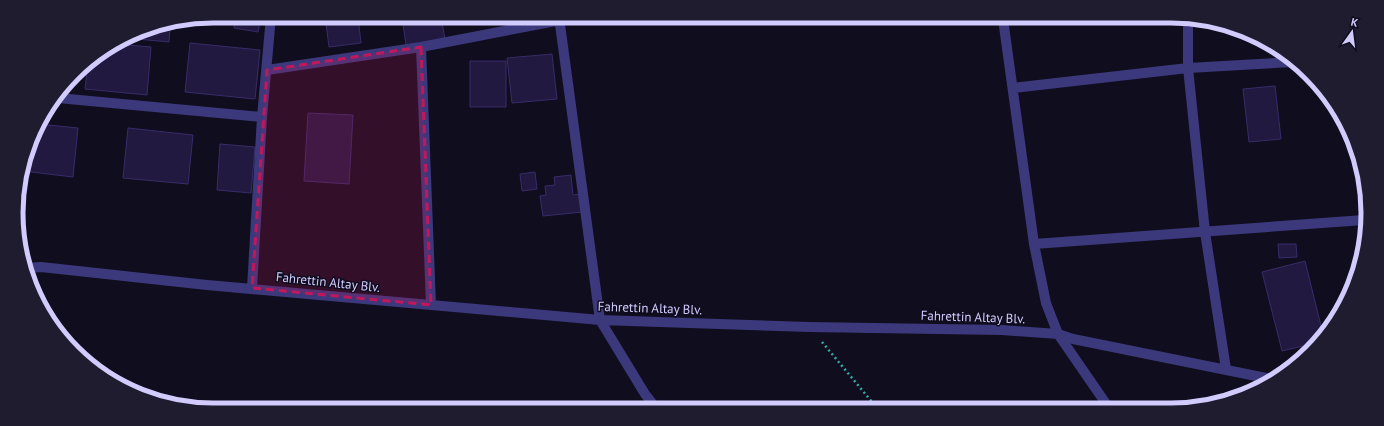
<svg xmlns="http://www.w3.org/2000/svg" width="1384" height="426" font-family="'PT Sans',sans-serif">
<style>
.building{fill:#21193f;stroke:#382c6a}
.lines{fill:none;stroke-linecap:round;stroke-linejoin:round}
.path{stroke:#30ada5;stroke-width:2.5;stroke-dasharray:2 3;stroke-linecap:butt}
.minor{stroke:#3b397c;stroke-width:10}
.marked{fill:#c2185b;fill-opacity:0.2;stroke:#c2185b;stroke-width:3;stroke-dasharray:8 5;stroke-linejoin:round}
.labels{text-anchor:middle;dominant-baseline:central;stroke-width:3;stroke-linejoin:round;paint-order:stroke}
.street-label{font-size:13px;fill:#d1cbfe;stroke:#100d1e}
.rim{fill:none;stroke:#d1cbfe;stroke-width:5}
</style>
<rect width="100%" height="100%" fill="#100d1e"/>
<path class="building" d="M236,16H261L258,32L234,28Z
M325,16L358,17L361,43L329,47Z
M402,17H441L445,39L406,45Z
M497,17H526L499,23Z
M164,26H170L169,42L127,38L138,31Z
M190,43L260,50L255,99L185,92Z
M117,44L151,47L147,95L85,89L88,62Z
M552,54L557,99L512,103L507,58Z
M470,61H506V107H470Z
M1275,86L1281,139L1249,142L1243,89Z
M308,113L353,115L349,184L304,181Z
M38,124L78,128L73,177L23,171Z
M128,128L193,135L188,184L123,178Z
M220,144L255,147L251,193L217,190Z
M535,172L537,189L522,191L520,174Z
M571,175L573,195L580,194L582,212L543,216L540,196L546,195L545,186L555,185L554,177Z
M1278,244H1296L1297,257L1279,258Z
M1305,261L1323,334L1316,343L1282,351L1262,272Z"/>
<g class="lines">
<path class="path" d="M822,342L877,408"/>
<path class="minor" d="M559,17L600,320L645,394L655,407
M1003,19L1034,244L1046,303L1058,334L1109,408
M1188,20V68L1205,232L1226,369
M421,47L431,305
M267,70L421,47L577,17
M1013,88L1188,68L1293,62
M58,98L262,117
M1034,244L1364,220
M24,268L41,267L207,285L600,320L809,327L1002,330L1058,334L1073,339L1271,379
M252,288L262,117L271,16"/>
</g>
<path class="marked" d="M421,47L431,305L252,288L267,70Z"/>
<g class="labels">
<g class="street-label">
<text transform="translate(328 282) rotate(6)">Fahrettin Altay Blv.</text>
<text transform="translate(650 308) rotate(2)">Fahrettin Altay Blv.</text>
<text transform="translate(973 317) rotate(2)">Fahrettin Altay Blv.</text>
</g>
</g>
<path d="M0 0H1384V426H0ZM213 23H1171A190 190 0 0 1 1361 213V213A190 190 0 0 1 1171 403H213A190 190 0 0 1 23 213V213A190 190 0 0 1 213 23Z" fill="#1f1c30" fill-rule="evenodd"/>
<path class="rim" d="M213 23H1171A190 190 0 0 1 1361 213V213A190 190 0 0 1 1171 403H213A190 190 0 0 1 23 213V213A190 190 0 0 1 213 23Z"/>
<g transform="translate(1352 32) rotate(14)" stroke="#100d1e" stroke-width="3" paint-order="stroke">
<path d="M0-3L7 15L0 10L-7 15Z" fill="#d1cbfe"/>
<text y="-6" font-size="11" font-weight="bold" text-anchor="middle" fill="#d1cbfe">K</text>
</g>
</svg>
